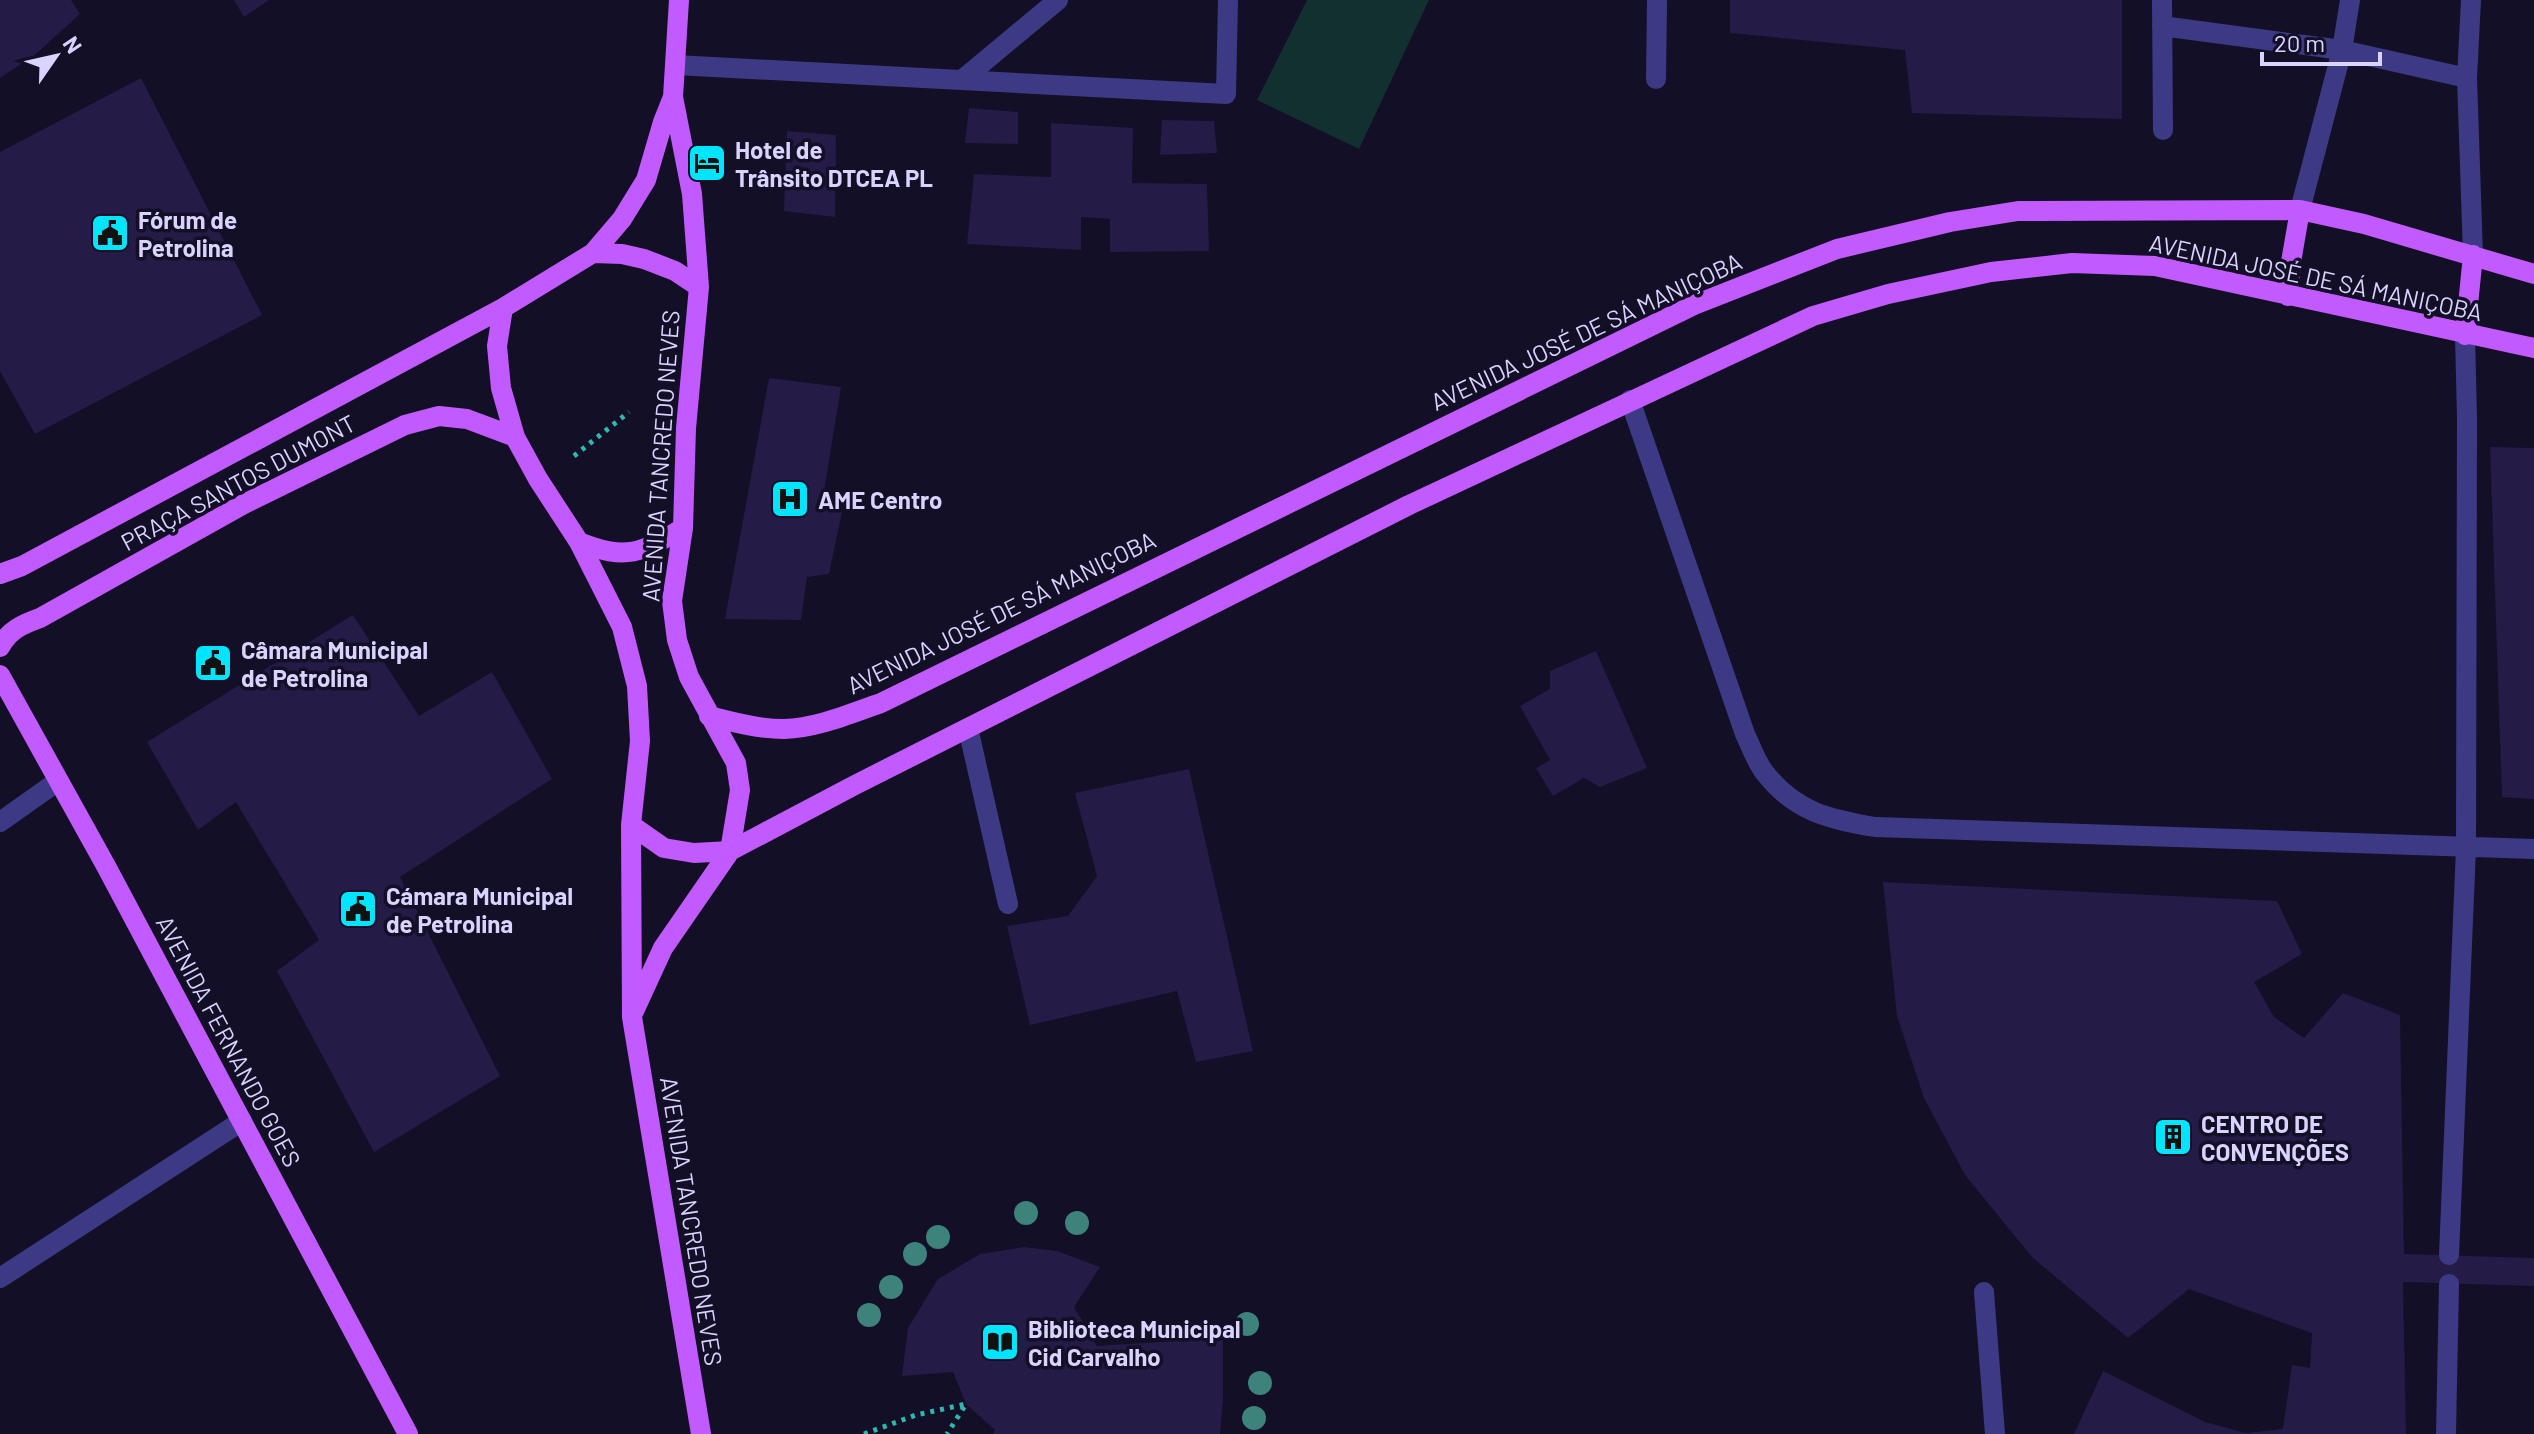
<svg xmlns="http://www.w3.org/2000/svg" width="2534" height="1434" font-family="Barlow,sans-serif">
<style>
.green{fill:#12302f}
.building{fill:#241b47}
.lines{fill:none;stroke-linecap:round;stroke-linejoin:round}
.path{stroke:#2fb8b0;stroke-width:5;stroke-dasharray:4 6;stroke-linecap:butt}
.minor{stroke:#3d3a85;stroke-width:20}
.major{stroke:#c25bff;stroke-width:20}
.tree{fill:#3d827b}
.labels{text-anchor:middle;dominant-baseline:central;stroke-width:7;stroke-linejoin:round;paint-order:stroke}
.poi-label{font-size:24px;font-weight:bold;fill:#d9d4ff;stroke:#130f26;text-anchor:start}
.street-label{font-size:24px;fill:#d9d4ff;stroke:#130f26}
</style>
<rect width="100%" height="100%" fill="#130f26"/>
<path class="green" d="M1307,0H1429L1359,149L1257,100Z"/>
<path class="building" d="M0,0H71L80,14L37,53L0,78Z
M234,0H269L244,17Z
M1730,0H2122V119L1912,113L1905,50L1730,33Z
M141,78L262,315L35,434L0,371V152Z
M969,108L1018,112V144L965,143Z
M1162,120L1214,121L1217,153L1160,155Z
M1051,123L1133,128L1132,183L1207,184L1209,251L1110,252V219L1081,217V250L967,244L974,174L1051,177Z
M787,131L836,135L835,217L784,211Z
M769,378L841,387L823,497L844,502L829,574L807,577L801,620L725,619Z
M2490,447L2534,448V799L2502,797Z
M353,615L419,716L492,672L552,779L400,877L500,1076L374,1152L277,971L319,940L236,802L198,830L147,742Z
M1596,651L1647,768L1600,787L1584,778L1553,796L1536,768L1550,760L1520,706L1550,689V671Z
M1189,769L1253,1051L1196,1062L1177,991L1030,1025L1007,926L1068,916L1097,876L1075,793Z
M1883,882L2277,901L2302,954L2254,982L2274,1017L2304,1038L2343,993L2400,1015L2404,1254L2534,1258V1286L2403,1282L2406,1434H2074L2103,1371L2205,1422L2246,1433L2283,1429L2292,1365L2310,1368L2312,1333L2189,1289L2128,1338L2032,1257L1965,1175L1924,1098L1897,1016Z
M1024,1247L1057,1251L1100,1267L1074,1307L1097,1346L1223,1338V1400L1220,1434H993L995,1430L966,1404L953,1372L902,1376L908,1328L938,1279L980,1254Z"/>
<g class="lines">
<path class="path" d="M574,456L629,412
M864,1434L916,1415L966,1404L947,1434"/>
<path class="minor" d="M2162,0L2163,130
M2471,0L2467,78L2473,255
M2162,26L2342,50L2467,78
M676,65L1226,94L1228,0
M1656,79L1657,0
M962,80L1058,0
M2300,210L2342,50L2350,0
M1630,400L1745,734C1751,746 1756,762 1765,773C1795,812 1829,819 1875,827L2534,849
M968,728L1008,904
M0,822L58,781
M2449,1255L2466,848L2467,418L2465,335
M0,1278L242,1121
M1984,1292L1995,1434
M2446,1434L2449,1284"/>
<path class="major" d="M593,253L622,219L646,180L663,122L673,97L679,0
M2288,296L2291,262L2300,210
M503,308L497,346L501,388L515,437L538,479L579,542L622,627L637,686L640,741L631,825L632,1017L701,1434
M2465,335L2473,255
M579,542C627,561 641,553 683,528
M0,574L22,566L503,308L593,253L622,254L644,259L675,271L699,287
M0,647C9,630 23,624 40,618L244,504L405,425L439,416L467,419L515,437
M0,675L106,866L408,1434
M709,716C733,722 758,729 784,729C817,728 849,714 881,703L1694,305L1837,249L1950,222L2018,211L2300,210L2364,224L2534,274
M631,825L664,848L694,853L730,851L855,785L1409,505L1813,316L1888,294L1991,272L2072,263L2155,266L2534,348
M634,1011L663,948L730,851L740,790L736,763L689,677L677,640L672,601L683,528L686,428L699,287L692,194L673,97"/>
</g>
<g class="tree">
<circle cx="1026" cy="1213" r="12"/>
<circle cx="1077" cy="1223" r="12"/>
<circle cx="938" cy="1237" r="12"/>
<circle cx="915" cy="1254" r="12"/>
<circle cx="891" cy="1287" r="12"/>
<circle cx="869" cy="1315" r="12"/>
<circle cx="1247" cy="1324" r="12"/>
<circle cx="1260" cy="1383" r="12"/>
<circle cx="1254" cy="1418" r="12"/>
</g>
<defs>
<g id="hotel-square" transform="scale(2)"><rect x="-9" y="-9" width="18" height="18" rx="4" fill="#00e5ff" stroke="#130f26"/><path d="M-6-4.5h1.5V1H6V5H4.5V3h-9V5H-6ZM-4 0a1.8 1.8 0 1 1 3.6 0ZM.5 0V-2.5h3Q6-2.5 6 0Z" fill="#111"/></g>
<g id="civic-square" transform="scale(2)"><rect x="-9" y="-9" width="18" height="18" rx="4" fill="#00e5ff" stroke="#130f26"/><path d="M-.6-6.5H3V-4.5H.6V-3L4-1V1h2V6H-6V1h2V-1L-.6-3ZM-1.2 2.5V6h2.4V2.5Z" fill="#111"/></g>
<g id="hospital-square" transform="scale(2)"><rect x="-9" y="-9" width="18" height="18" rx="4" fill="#00e5ff" stroke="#130f26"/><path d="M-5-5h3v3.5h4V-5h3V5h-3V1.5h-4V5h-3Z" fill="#111"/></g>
<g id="building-square" transform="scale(2)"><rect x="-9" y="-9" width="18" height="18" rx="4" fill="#00e5ff" stroke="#130f26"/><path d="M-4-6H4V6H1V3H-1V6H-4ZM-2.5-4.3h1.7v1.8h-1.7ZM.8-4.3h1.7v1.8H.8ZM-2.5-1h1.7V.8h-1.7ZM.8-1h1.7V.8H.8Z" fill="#111"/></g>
<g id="library-square" transform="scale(2)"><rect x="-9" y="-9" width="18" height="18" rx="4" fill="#00e5ff" stroke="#130f26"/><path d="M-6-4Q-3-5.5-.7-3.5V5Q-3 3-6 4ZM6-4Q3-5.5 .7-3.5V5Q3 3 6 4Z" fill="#111"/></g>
</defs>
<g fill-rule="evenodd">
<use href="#hotel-square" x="707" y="163"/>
<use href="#civic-square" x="110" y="233"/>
<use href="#hospital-square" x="790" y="499"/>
<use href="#civic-square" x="213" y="663"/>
<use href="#civic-square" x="358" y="909"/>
<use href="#building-square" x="2173" y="1137"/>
<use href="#library-square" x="1000" y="1342"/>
</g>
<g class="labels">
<g class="poi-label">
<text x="735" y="149">Hotel de<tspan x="735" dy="28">Trânsito DTCEA PL</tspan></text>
<text x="138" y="219">Fórum de<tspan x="138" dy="28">Petrolina</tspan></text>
<text x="818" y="499">AME Centro</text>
<text x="241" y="649">Câmara Municipal<tspan x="241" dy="28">de Petrolina</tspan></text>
<text x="386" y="895">Cámara Municipal<tspan x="386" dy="28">de Petrolina</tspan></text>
<text x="2201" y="1123">CENTRO DE<tspan x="2201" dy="28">CONVENÇÕES</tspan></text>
<text x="1028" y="1328">Biblioteca Municipal<tspan x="1028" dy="28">Cid Carvalho</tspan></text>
</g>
<g class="street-label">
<text transform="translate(2316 277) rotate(12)">AVENIDA JOSÉ DE SÁ MANIÇOBA</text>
<text transform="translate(1586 331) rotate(-25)">AVENIDA JOSÉ DE SÁ MANIÇOBA</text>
<text transform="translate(660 456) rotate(-86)">AVENIDA TANCREDO NEVES</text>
<text transform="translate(238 482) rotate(-28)">PRAÇA SANTOS DUMONT</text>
<text transform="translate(1001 612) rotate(-26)">AVENIDA JOSÉ DE SÁ MANIÇOBA</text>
<text transform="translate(229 1041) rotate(62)">AVENIDA FERNANDO GOES</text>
<text transform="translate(692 1221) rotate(81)">AVENIDA TANCREDO NEVES</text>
</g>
</g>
<g transform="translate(56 56) rotate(56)" stroke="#130f26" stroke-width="6" paint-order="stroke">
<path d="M0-6L14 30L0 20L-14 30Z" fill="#d9d4ff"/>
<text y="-12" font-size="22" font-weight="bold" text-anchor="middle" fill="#d9d4ff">N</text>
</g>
<path d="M2262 52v12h118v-12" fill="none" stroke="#d9d4ff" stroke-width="4"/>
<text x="2274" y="52" font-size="24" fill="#d9d4ff" stroke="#130f26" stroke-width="6" paint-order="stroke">20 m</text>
</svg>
